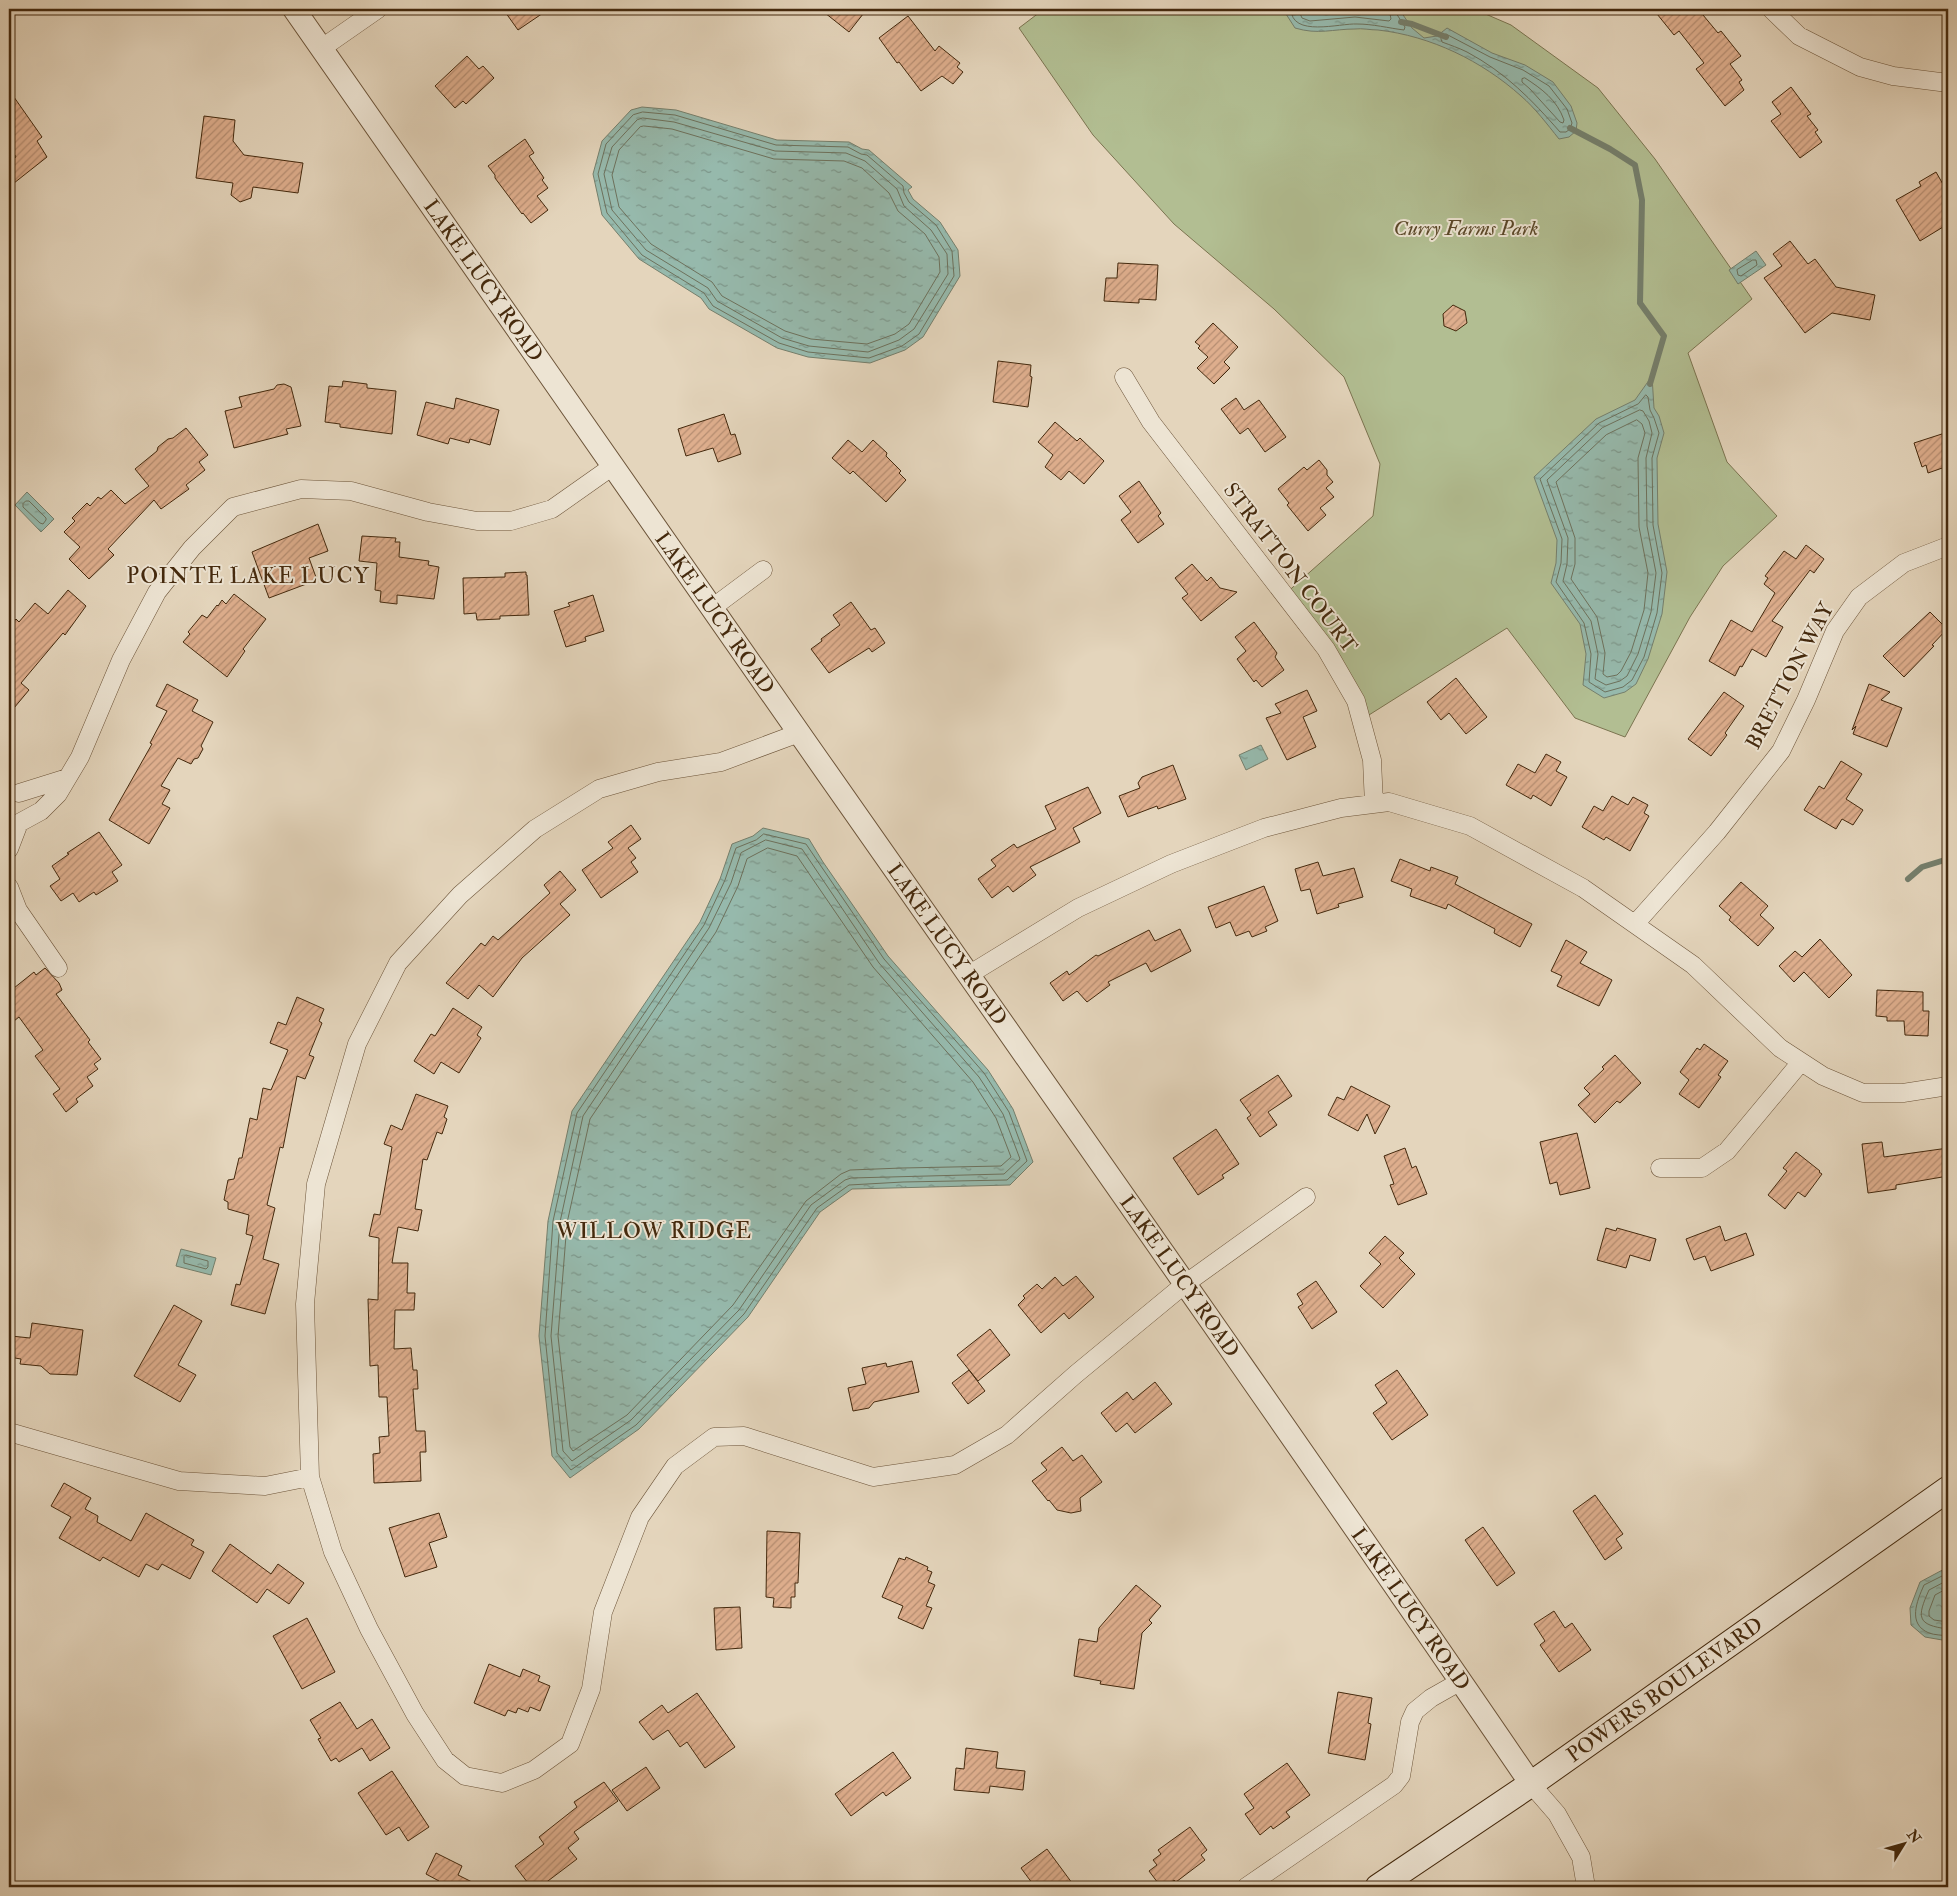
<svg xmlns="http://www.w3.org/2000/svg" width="1957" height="1896" font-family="'IM FELL Double Pica',serif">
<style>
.park{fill:#b2be92;stroke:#7b7450}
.water{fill:url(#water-ripples);stroke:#757f6c}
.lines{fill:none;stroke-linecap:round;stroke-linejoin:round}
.shore{stroke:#6d715c;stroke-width:1}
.stream{stroke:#757f6c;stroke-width:6}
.building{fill:url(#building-hatch);stroke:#44290d}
.minor-casing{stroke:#6c5439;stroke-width:19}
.tertiary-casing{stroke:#6c5439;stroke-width:24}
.secondary-casing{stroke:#44290d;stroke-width:27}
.minor{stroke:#ede4d3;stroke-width:18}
.tertiary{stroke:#ede4d3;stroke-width:22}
.secondary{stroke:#ede4d3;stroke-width:25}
.labels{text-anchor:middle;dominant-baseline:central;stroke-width:4;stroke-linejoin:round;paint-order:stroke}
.park-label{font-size:21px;font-style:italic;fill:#5a4728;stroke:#ede4d3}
.street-label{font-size:21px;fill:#44290d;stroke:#ede4d3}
.neighbourhood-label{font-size:22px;letter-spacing:1px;fill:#44290d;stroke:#ede4d3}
</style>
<defs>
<pattern id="water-ripples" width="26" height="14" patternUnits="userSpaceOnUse" patternTransform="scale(1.25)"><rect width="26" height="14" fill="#96b9ac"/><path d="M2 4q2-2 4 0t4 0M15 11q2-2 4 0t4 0" fill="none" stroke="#7c968a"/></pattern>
<pattern id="building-hatch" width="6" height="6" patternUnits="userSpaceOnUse" patternTransform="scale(1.25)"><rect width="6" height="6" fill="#deae8d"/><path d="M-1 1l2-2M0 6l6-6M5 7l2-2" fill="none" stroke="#b68e72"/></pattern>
</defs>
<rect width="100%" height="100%" fill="#e4d5bc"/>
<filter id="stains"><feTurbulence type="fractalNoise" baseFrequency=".004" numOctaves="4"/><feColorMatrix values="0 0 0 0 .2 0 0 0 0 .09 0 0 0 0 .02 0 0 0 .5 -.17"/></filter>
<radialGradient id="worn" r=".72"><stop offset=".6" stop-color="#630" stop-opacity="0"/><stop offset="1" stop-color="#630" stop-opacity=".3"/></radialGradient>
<path class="park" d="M1044,9H1474L1511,25L1598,88L1655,159L1752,299L1688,353L1727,462L1777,516L1723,566L1690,617L1625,737L1575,718L1507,628L1361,720L1326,649L1299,629L1284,595L1373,516L1380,464L1344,377L1274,309L1174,224L1093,135L1019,28Z"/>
<path class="water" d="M1287,9H1399L1412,28L1424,38L1437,36L1447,28L1492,53L1525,65L1553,82L1571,106L1577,123L1576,131L1569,137L1559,139C1547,124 1535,108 1521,96C1482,61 1431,36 1378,30C1370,30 1362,28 1355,29C1333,29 1318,35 1295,28L1286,14Z
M642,107L676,110L777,140L849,142L862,149L869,150L912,187L908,190L913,199L940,222L958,250L960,276L923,337L905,350L870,363L808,357L777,348L709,309L701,298L639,259L602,215L593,174L602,141L631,110Z
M1756,251L1766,265L1738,284L1729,270Z
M1652,376L1654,408L1659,416L1664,433L1657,458L1658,524L1667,572L1662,614L1648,659L1636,684L1625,692L1604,698L1583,685L1586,654L1580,624L1551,583L1556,563L1557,540L1534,477L1596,419L1635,400Z
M27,492L54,519L41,532L15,505Z
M1261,745L1268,759L1246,770L1239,755Z
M763,828L809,839L823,862L888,956L988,1070L1013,1109L1033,1162L1010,1185L852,1189L820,1212L748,1317L639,1429L570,1478L552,1456L539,1336L548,1221L572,1111L700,922L720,879L732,844L753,836Z
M181,1249L216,1258L211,1275L176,1266Z
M1948,1567V1641L1925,1637L1911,1625L1910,1608L1920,1582Z"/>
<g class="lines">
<path class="shore" d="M1291,9C1291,38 1340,23 1357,24C1373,24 1388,28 1404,30L1405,27L1396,13L1395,9
M1298,9L1302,18L1310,21L1355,17L1389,21L1391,19L1389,9
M1305,9C1313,19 1343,10 1355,10C1363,10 1371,11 1379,12L1381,9
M1446,34L1490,57L1523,70L1549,86L1567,109L1572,123L1570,129L1566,132H1560C1531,99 1506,73 1467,52C1459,48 1450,45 1442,42L1441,39Z
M1525,78C1542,89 1557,100 1564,120L1563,123L1560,122L1530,89L1522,82V79Z
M643,112L675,115L776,145L848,147L861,154L867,155L903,186L904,193L909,202L936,225L952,251L954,276L919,334L902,346L869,358L808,352L779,343L713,306L704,293L642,255L607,213L598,174L606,144L633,115Z
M643,118L674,122L775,151L846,153L865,161L897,189L904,206L931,230L947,254L948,274L914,329L899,340L868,352L809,346L782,338L717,301L708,288L646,250L612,210L604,174L612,147L637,120Z
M644,126L672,129L774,159L844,161L862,168L889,193L898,211L925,234L939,257L940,272L909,324L895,334L867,344L811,339L785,331L722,296L712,282L651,244L619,207L612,175L619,150L640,127Z
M1753,260H1756L1757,265L1741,276L1738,275L1737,270Z
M1646,395L1648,397L1650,410L1654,418L1659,433L1652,458L1653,525L1662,573L1657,613L1644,657L1632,680L1623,687L1605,692L1589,682L1591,654L1584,623L1556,582L1561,563L1562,539L1540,479L1599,423L1638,404Z
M1640,410L1643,411L1649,421L1652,433L1646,458L1647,526L1656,573L1651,612L1638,654L1627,676L1620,681L1606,685L1595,679L1598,654L1591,621L1563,581L1567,564L1568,538L1547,480L1602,428Z
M1637,420L1642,424L1645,433L1638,458L1639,527L1648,573L1644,610L1631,652L1621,671L1617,675L1607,677L1603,674L1605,653L1597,617L1571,579L1575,564V538L1556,482L1606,435Z
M26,501H29L46,518V520L43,524L40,523L23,507V504Z
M764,834L806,844L884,959L984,1073L1009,1112L1027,1161L1007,1180L903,1182L849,1185L817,1208L744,1314L636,1425L571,1470L557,1453L545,1336L553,1221L577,1113L704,925L725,880L736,848L756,840Z
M766,840L802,849L879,963L979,1077L1003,1114L1020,1159L1004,1174L851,1178L845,1180L811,1205L739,1310L631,1420L572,1461L563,1451L551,1336L560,1222L583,1116L709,928L731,883L741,853Z
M768,848L797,856L873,967L973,1082L996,1118L1011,1157L1001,1166L902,1168L850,1170L841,1174L806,1201L733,1305L627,1415L573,1451L570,1447L558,1336L567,1223L590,1119L716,932L738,886L747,859Z
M186,1255L208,1261V1267L206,1269L184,1263V1257Z
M1948,1573L1924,1585C1917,1601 1907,1624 1929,1633C1934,1635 1942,1635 1948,1636
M1948,1580L1929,1590C1917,1617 1916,1625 1948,1629
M1948,1588L1935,1595L1929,1611V1616L1934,1620L1948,1622"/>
<path class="stream" d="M1401,22L1412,24L1446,37
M1570,128L1610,149L1635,165L1642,200L1640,303L1664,336L1650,384
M1908,879L1922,867L1948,859"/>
</g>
<path class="building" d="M503,9H549L518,30Z
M820,9H867L849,32Z
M1653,9H1698L1718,33L1721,31L1741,56L1730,64L1742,80L1739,82L1744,90L1725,106L1696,69L1704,63L1679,31L1674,35Z
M908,16L935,51L939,46L960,63L957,67L963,72L953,84L942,76L921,91L899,62L897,63L879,38Z
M467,56L479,69L483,66L494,78L466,104L463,101L455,108L435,86Z
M1791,87L1811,114L1807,116L1818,130L1815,132L1822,142L1800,158L1771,121L1781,114L1772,102Z
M9,90L42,137L37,141L47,157L9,187V162L16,157L9,145Z
M204,116L235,120L233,141L244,155L303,163L298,193L253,187L251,198L240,202L231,195L233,183L196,178Z
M525,139L534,153L529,156L544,178L542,180L548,188L537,196L548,210L531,223L523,213L522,214L495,178V175L488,166Z
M1936,172L1948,193V224L1920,241L1896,200L1921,186L1919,182Z
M1790,241L1808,264L1815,259L1836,287L1875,295L1870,320L1832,313L1805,333L1764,278L1782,266L1773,254Z
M1118,263L1158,265L1156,300L1139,299V303L1104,301L1106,278H1117Z
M1453,305L1465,311L1467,323L1456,331L1444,326L1443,314Z
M1213,323L1238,347L1224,362L1230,368L1214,384L1197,368L1208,357L1198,348L1200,346L1195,342Z
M998,361L1031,365L1030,376L1032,377L1028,407L993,402Z
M343,381L367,384V388L396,391L392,434L340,427V424L325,422L329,386L342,387Z
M284,384L291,387L301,426L286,429L288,434L234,448L225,411L242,407L239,397L274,389L277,385Z
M456,398L499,410L490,445L470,439L469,443L450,438L448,444L417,435L426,402L454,409Z
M1236,398L1244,410L1259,400L1286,437L1265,452L1248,428L1240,434L1221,409Z
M724,414L731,435L735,434L741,454L718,462L713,448L686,456L678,429Z
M1055,422L1077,441L1080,438L1104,461L1084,484L1069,471L1061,480L1045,467L1053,455L1038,442Z
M186,428L208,455L199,462L205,470L186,485L189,489L161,509L154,500L108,549L114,555L89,579L69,559L80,547L64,532L75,521L72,518L87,503L90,506L98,497L101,499L111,490L125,504L149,486L135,469L157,451L158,447L168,439L173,438Z
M1948,432V466L1928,473L1926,465L1922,467L1914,443Z
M848,440L862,452L873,440L887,453L886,456L901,471L899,473L906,480L886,502L853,471L850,474L832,458Z
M1319,460L1327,470V475L1333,482L1326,488L1334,497L1320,508L1326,515L1308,531L1287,505L1289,503L1278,489L1304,467L1307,470Z
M1139,481L1161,513L1158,516L1164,524L1138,543L1121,520L1131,512L1119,496Z
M318,524L328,551L309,558L317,580L269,598L252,552Z
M362,536L396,538L395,542H400L399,557L429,561L428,565L439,567L434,599L397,595V604L380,602L381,591L375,590L377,563L359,561Z
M1806,545L1824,559L1814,573L1810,570L1772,621L1783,627L1766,657L1752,649L1742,667L1740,666L1735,676L1709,661L1731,620L1752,632L1775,593L1764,584L1768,578L1765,576L1784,551L1796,559Z
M1192,564L1207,581L1211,577L1220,588L1237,592L1201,621L1182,598L1188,594L1175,578Z
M526,572V575H527L529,615L500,616V619L477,620L476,613L464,614L463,578L505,577V573Z
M68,590L86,606L65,635L63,633L21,683L29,690L9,714V628L16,619L19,622L35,603L48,614Z
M234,594L266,619L243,649L245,651L227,677L183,642L190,634L188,632L202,615L207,618L217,605L218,606L222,600L226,604Z
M593,595L604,631L585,637L586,641L566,647L554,611L570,606L568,603Z
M851,602L871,630L875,628L885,643L872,652L869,648L829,673L811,649L822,641L821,639L840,625L833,615Z
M1930,612L1947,629L1932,645L1934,646L1904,677L1883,656Z
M1254,622L1277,653L1275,657L1284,670L1262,687L1256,680L1254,682L1237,659L1246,651L1235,637Z
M1456,678L1487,717L1466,734L1449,713L1441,720L1427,702Z
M167,684L198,700L192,711L213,722L201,746L203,749L198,758L194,759L191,764L178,758L161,786L170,790L162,804L170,808L149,844L109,820L152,744L150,743L167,711L156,706Z
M1869,684L1890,692L1881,700L1902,708L1887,747L1853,734L1856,726L1852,730Z
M1307,690L1317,711L1303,717L1316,747L1287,760L1266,718L1281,713L1275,704Z
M1724,692L1744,706L1725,733L1727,735L1711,756L1688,739Z
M1546,754L1561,762L1556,771L1567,777L1551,806L1533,795L1531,799L1506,785L1518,764L1535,773Z
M1841,761L1862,774L1846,799L1863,810L1853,825L1842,819L1836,829L1804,810L1819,786L1824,789Z
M1173,765L1186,799L1158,809L1157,806L1128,817L1119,796L1140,788L1138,783L1142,777Z
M1088,787L1101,813L1073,828L1080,842L1030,867L1036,875L1013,892L1008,886L992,898L978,879L996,866L991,860L1014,844L1017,848L1056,829L1045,806Z
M1612,796L1628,805L1633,797L1648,805L1644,813L1649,816L1630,851L1606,837L1604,840L1582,827L1594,806L1603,811Z
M631,825L641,839L628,848L636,858L631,862L638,872L601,898L582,870L613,848L608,842Z
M99,832L122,865L112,872L118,881L96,895L94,892L79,902L73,893L61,901L50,886L60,879L52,866L69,854L67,853Z
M1400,859L1430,871L1431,867L1458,877L1455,884L1532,924L1520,947L1494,933L1495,929L1448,904L1446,909L1410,896L1412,889L1391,881Z
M1318,862L1323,876L1354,868L1363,897L1338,904L1339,907L1317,914L1310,889L1301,891L1295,869Z
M560,871L576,890L560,904L570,915L522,958L493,997L479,985L468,999L446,983L481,943L485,946L493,936L498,940L550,893L544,885Z
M1741,882L1768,906L1760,915L1774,928L1758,946L1729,920L1731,917L1719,906Z
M1264,886L1278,921L1265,927L1267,931L1252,937L1249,931L1236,936L1230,922L1216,928L1208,907Z
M1180,929L1191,951L1151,972L1146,963L1108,982L1110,985L1087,1002L1077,991L1063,1001L1050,983L1067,971L1069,975L1096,955L1098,956L1149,930L1155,941Z
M1820,939L1852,975L1829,998L1804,972L1794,982L1779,966L1795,951L1802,957Z
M1566,940L1587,952L1580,963L1612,980L1599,1006L1557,986L1562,976L1551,971Z
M45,968L59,983L62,990L56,994L90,1040L88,1042L101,1059L94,1064L98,1069L87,1077L93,1086L76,1099L78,1102L66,1112L53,1094L60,1089L35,1056L43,1050L19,1017L9,1025V992L34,972L36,975Z
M1877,990L1923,992V1011H1929L1928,1036L1905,1035L1904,1021H1887V1017L1876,1016Z
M297,997L324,1009L319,1021L322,1023L309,1055L314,1057L305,1079L297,1076L283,1148L280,1147L267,1205L275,1208L263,1259L279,1264L265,1314L231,1305L236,1284L240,1285L253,1236L246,1234L249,1215L228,1209V1202L224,1200L228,1180L234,1179L239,1158H242L250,1118L257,1120L263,1088L271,1090L288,1050L270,1043L278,1022L286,1025Z
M453,1008L482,1027L477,1035L481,1038L459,1073L441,1062L434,1074L414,1061L431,1034L435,1036Z
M1704,1044L1728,1061L1718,1075L1721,1077L1699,1108L1679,1094L1689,1080L1680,1072L1697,1048L1700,1050Z
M1615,1055L1641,1083L1620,1103L1617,1101L1595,1123L1578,1105L1590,1094L1584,1088L1604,1069L1602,1067Z
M1278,1075L1292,1096L1268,1112L1277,1125L1260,1137L1247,1118L1251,1115L1240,1100Z
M1351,1086L1390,1106L1375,1134L1367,1114L1358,1131L1328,1115L1337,1097L1344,1100Z
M416,1094L448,1106L444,1117L447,1119L442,1134L437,1132L427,1160L423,1159L415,1209L422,1210L418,1231L398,1227L392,1263H408L407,1293H415L414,1310H395L394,1349L411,1348L413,1370H417L418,1389H413L416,1431H425L426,1452H420L421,1481L374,1483L373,1454L380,1453L379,1437L389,1436L387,1397H379L378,1365L370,1366L368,1299L378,1300L379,1238L369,1236L374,1214L380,1215L392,1147L384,1144L391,1125L402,1130Z
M1216,1129L1239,1164L1222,1175L1224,1178L1198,1195L1173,1158Z
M1577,1133L1590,1188L1560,1195L1557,1182L1550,1184L1540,1142Z
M1882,1142L1884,1157L1948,1148V1176L1896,1185V1189L1868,1193L1862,1144Z
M1405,1148L1412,1168L1416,1166L1427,1194L1398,1205L1390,1185L1394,1184L1384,1156Z
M1796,1152L1820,1171L1819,1172L1822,1174L1805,1197L1798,1192L1785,1209L1768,1195L1787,1171L1783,1168Z
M1720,1226L1725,1241L1746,1233L1754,1255L1711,1271L1705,1256L1694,1260L1686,1239Z
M1606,1228L1616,1231L1617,1228L1656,1239L1650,1261L1630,1255L1626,1268L1597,1260Z
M1385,1236L1404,1253L1399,1258L1415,1274L1383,1308L1360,1286L1381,1264L1369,1253Z
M1076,1276L1094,1297L1069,1319L1064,1313L1041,1333L1018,1305L1025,1298L1023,1296L1037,1284L1042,1289L1055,1277L1063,1286Z
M1316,1281L1337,1312L1312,1329L1298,1307L1303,1304L1297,1294Z
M174,1305L202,1321L178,1365L196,1375L180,1402L134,1376Z
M32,1323L83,1330L77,1375L50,1374L41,1366L20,1364L21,1359L9,1357L11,1336L30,1338Z
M990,1329L1010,1355L978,1381L957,1355Z
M912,1361L919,1392L874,1402L869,1408L853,1411L848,1388L866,1384L862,1368L886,1363L887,1367Z
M969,1370L985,1391L968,1404L952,1383Z
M1397,1370L1428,1415L1392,1440L1373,1413L1387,1403L1375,1385Z
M1155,1382L1172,1404L1135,1433L1127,1423L1116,1432L1101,1413L1127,1392L1133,1400Z
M1062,1447L1073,1461L1082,1455L1102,1482L1080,1498L1081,1511L1071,1513L1057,1510L1049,1500L1048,1501L1032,1481L1047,1470L1041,1463Z
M64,1483L91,1498L85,1509L98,1516L97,1522L131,1541L146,1513L194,1540L191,1545L204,1552L190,1579L162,1564L158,1570L146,1564L139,1577L103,1557L100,1561L59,1538L71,1517L51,1506Z
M1595,1495L1623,1534L1616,1539L1622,1548L1605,1560L1573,1511Z
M439,1513L447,1537L429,1543L437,1567L405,1577L389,1528Z
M1483,1527L1515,1573L1497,1586L1465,1540Z
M767,1531L800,1533L798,1583H795V1597H791V1608L773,1607L774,1598L766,1597Z
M230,1544L271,1574L278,1564L304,1583L289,1604L267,1589L257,1603L212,1571Z
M906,1557L928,1567L927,1570L932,1572L928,1582L935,1585L926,1606L932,1608L923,1629L898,1618L903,1606L882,1597L899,1558L905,1560Z
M1136,1585L1161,1606L1149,1620L1152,1623L1142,1633L1134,1689L1100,1684L1101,1681L1074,1676L1079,1639L1097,1642L1099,1628Z
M740,1607L742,1648L716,1650L714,1608Z
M1554,1611L1565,1628L1572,1623L1591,1650L1559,1672L1540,1645L1545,1641L1534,1624Z
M307,1618L335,1672L302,1689L273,1636Z
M489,1664L520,1677L523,1669L540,1676L538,1681L550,1686L540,1711L530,1707L528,1712L518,1708L516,1713L508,1710L505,1716L474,1703Z
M1338,1692L1372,1698L1368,1723L1371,1724L1365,1760L1328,1753Z
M697,1693L735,1747L705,1768L687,1742L680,1747L668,1730L653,1740L639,1722L662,1705L668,1713Z
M340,1702L357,1729L372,1719L390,1748L370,1761L362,1748L339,1762L336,1758L331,1761L318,1739L321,1738L310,1720Z
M966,1748L998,1752L996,1768L1025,1771L1023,1790L990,1786L989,1793L954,1790L956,1768L964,1769Z
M893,1752L911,1778L886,1796L883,1792L851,1816L835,1794Z
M1287,1763L1310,1795L1286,1812L1290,1817L1273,1829L1271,1826L1260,1835L1245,1814L1254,1808L1244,1794Z
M646,1767L660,1788L627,1811L612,1790Z
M392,1771L429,1827L408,1841L399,1827L386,1835L358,1793Z
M604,1782L618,1801L574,1832L579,1839L568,1848L577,1859L540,1887H531L515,1866L544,1844L539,1837L577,1807L574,1802Z
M1190,1827L1207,1850L1201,1855L1205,1860L1176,1882L1174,1880L1165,1887H1161L1149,1871L1157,1865L1153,1860L1161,1854L1158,1850Z
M1047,1849L1075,1887H1035L1021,1868Z
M436,1853L462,1866L458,1875L482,1887H435L439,1881L426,1874Z"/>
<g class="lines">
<g class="minor-casing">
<path id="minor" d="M1771,9L1799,36L1860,67L1893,76L1948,83
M322,48L378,9
M1124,377L1151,422L1326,649L1356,701L1372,760L1374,804
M712,608L763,570
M799,733L721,762L658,772L599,789L535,829L460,895L398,963L357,1044L316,1184L305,1304L310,1477L333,1552L369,1629L415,1714L445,1760L465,1776L502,1783L534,1770L570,1744L591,1689L603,1612L640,1517L675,1466L714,1437L744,1436L873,1477L955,1465L1007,1435L1076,1374L1185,1284L1306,1197
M19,793L67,778
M9,849L19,823L41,811L58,794L80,757L121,660L157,592L192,548L233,507L301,489L351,491L428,512L477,521H511L552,509L613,466
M9,887L18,910L58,968
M1635,924L1717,832L1781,751L1806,700L1835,631L1859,597L1904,563L1948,546
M970,974L1078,908L1171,864L1264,828L1341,808L1389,802L1470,826L1583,888L1693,965L1780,1048L1823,1076L1863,1093H1903L1948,1086
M1660,1168H1702L1727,1151L1801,1062
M9,1432L179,1481L265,1486L310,1477
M1531,1784L1557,1814L1581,1857L1586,1887
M1246,1887L1394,1785L1401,1776L1410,1722L1415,1711L1431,1698L1461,1681"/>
</g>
<g class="tertiary-casing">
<g id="tertiary">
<path id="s1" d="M294,9C465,252 633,497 804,740C1047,1087 1292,1434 1531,1784"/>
</g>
</g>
<g class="secondary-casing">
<g id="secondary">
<path id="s2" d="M1378,1887L1531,1784L1948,1489"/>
</g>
</g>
<use href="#minor" class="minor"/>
<use href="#tertiary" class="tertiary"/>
<use href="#secondary" class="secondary"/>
</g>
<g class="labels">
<g class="park-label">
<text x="1466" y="228">Curry Farms Park</text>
</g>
<g class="street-label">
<text stroke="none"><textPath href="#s1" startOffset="331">LAKE LUCY ROAD</textPath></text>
<text transform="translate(1290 568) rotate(53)">STRATTON COURT</text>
<text stroke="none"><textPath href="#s1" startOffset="736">LAKE LUCY ROAD</textPath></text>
<text transform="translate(1790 676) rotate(-62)">BRETTON WAY</text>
<text stroke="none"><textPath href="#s1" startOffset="1141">LAKE LUCY ROAD</textPath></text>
<text stroke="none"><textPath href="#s1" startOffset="1546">LAKE LUCY ROAD</textPath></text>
<text stroke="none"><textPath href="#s1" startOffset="1951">LAKE LUCY ROAD</textPath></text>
<text stroke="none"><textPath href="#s2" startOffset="348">POWERS BOULEVARD</textPath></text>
</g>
<g class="neighbourhood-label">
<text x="248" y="576">POINTE LAKE LUCY</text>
<text x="654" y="1231">WILLOW RIDGE</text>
</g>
</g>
<rect width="1957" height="1896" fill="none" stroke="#e4d5bc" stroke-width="30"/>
<rect x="10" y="10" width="1937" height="1876" fill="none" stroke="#44290d" stroke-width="2.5"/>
<rect x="15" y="15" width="1927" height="1866" fill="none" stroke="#44290d"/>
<g transform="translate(1904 1844) rotate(53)" stroke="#ede4d3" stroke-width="4" paint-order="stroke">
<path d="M0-4L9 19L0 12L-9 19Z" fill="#44290d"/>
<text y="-8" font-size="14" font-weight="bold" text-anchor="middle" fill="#44290d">N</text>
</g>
<rect width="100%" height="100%" filter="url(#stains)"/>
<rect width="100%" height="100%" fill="url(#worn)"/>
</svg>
